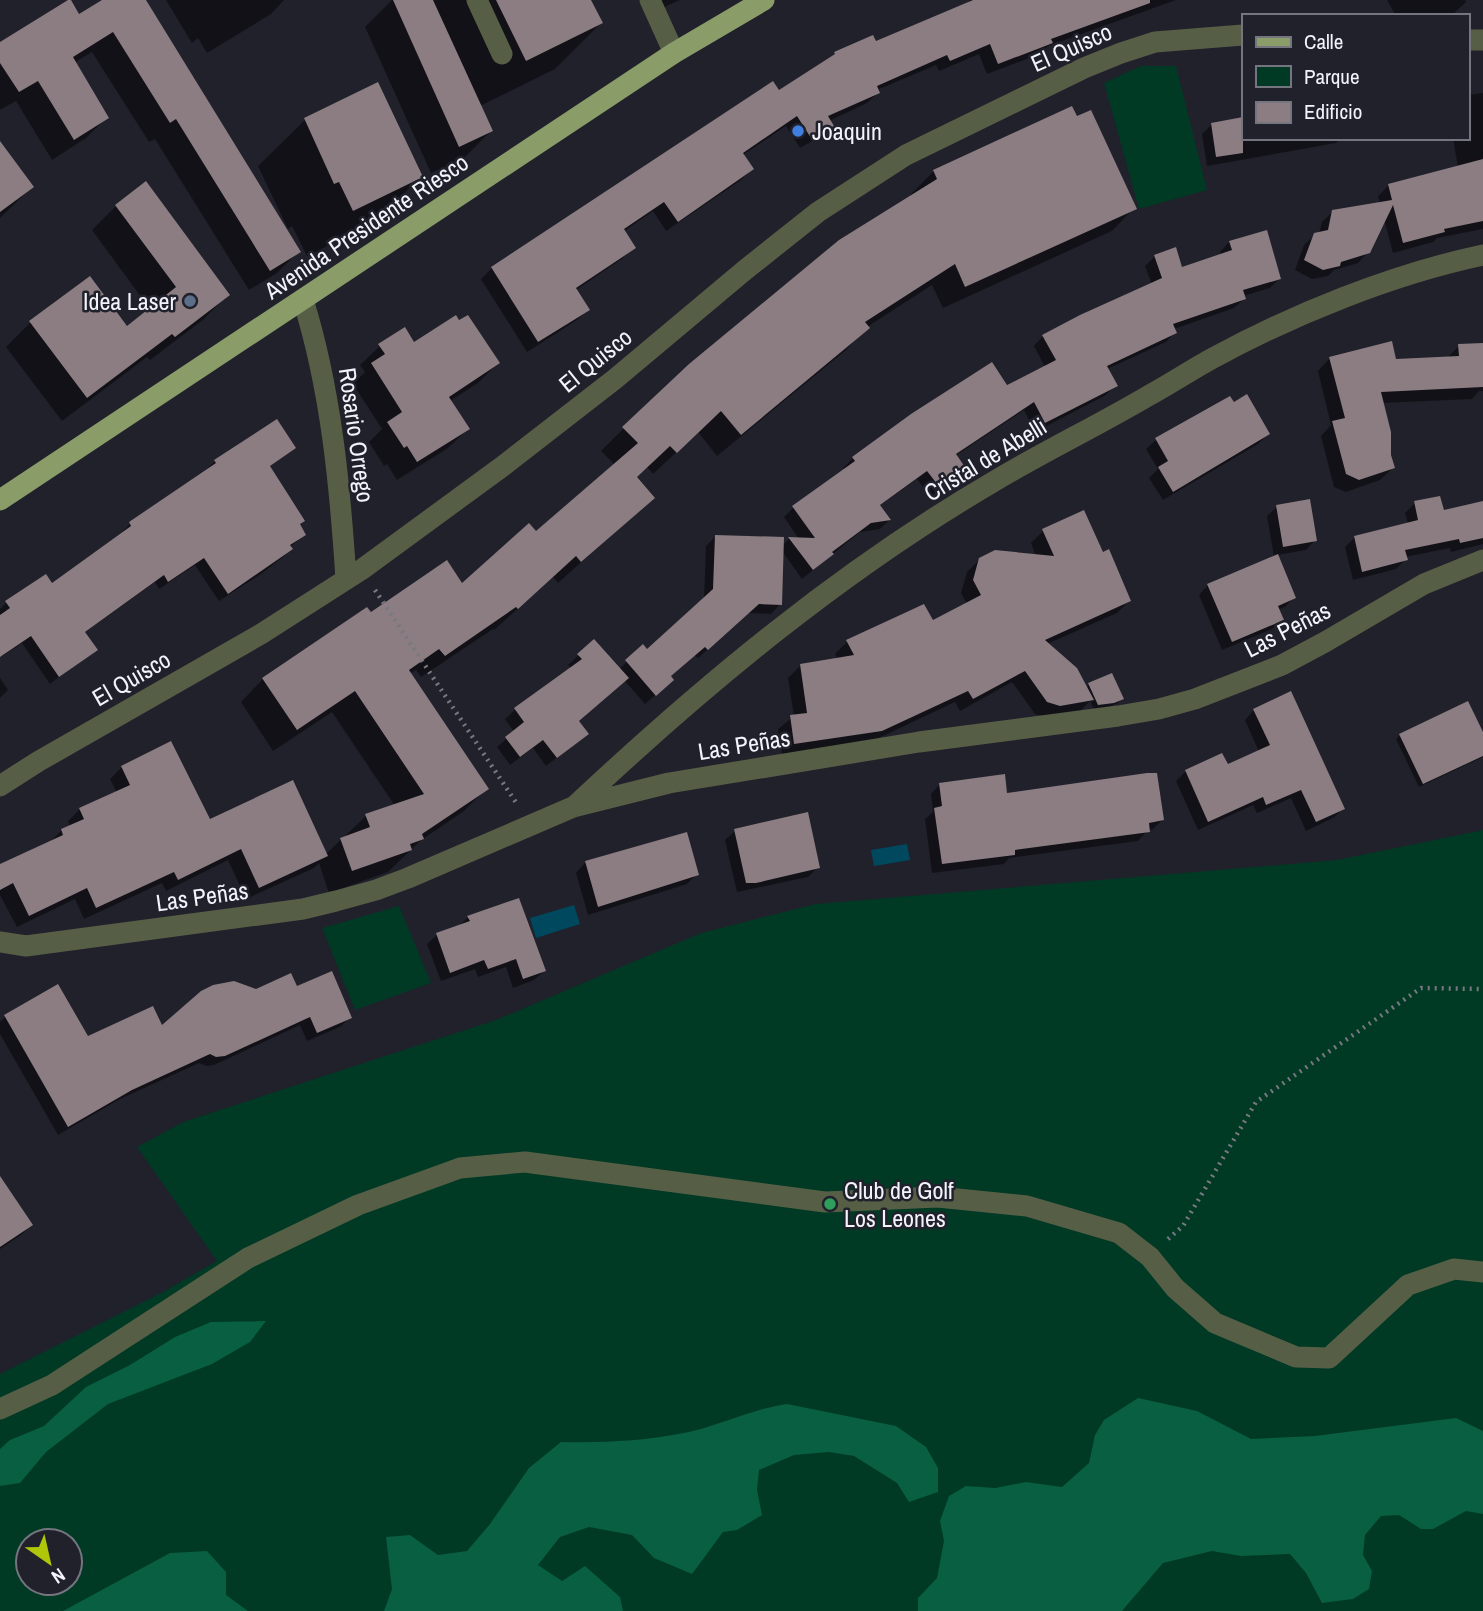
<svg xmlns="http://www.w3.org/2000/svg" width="1483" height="1611" font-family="'Archivo Narrow',sans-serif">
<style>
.green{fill:#003924;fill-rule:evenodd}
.forest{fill:#095f41}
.water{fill:#00485e}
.shadow{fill:#0007}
.building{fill:#8b7d81}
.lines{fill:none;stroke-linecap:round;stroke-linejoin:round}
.path{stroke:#777881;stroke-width:4.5;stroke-dasharray:2 5;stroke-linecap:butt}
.minor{stroke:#565f46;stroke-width:21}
.major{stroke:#8a9c68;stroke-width:21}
.shop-dot{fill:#3f7fe0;stroke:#21212c;stroke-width:2.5}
.service-dot{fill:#5c6f8a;stroke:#21212c;stroke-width:2.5}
.leisure-dot{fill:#2e9e5b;stroke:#21212c;stroke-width:2.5}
.labels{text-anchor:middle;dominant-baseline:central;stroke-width:5;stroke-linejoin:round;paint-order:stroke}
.street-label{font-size:24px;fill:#f3f4fb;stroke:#21212c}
.poi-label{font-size:24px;fill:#f3f4fb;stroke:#21212c;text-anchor:start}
</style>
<rect width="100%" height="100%" fill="#21212c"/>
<path class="green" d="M1141,66H1176L1207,190L1139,209L1104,83Z
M1483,830V1611H0V1374L161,1293L217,1261L137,1147L183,1122L496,1020L701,933L816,904L1337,860ZM28,1541H70V1583H28Z
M399,906L431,983L355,1010L322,928Z"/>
<path class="forest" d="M266,1321L250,1342L212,1364L108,1404L46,1452L20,1483L0,1486V1449L10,1440L44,1426L86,1387L130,1365L175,1337L211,1322Z
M1138,1398L1197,1411L1251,1439L1315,1436L1456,1418L1483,1431V1514L1466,1511L1433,1529H1421L1399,1515L1381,1516L1365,1535L1363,1555L1372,1571L1369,1589L1353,1599L1322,1603L1306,1573L1290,1554L1241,1556L1212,1551L1163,1563L1122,1611H918V1598L937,1578L944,1541L940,1521L949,1496L966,1486L995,1488L1026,1482L1062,1487L1089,1463L1095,1435L1104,1420Z
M787,1404L896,1426L926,1447L938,1468V1492L909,1502L897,1483L854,1456L829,1452L794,1455L759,1470L757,1490L762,1515L737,1530L723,1532L692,1574L654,1558L632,1535L589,1527L560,1537L538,1565L562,1581L585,1566L620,1597L623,1611H384L392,1589L386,1537L410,1535L438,1555L467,1551L490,1524L529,1468L561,1442C602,1443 643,1441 684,1433C719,1426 751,1409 787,1404Z
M207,1551L226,1572V1595L248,1611H63L170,1553Z"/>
<path class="water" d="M907,844L910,860L874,866L871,850Z
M574,905L580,924L536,938L530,918Z"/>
<path class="shadow" d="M105,0H144L298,252L277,273L249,290L155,139L149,142L92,52L74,63L107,117L86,138L52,160L16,101L0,110V44L79,17Z
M166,0H284L271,14L207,53L198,38L192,43Z
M392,0H590L601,23L555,69L480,106L491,131L463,159L431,173L365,27Z
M645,0H680L651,13Z
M970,0H1176L1048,46L1040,54L987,74L979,54L939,71L936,65L877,90L878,93L867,103L829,121L832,125L821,136L800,148L786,126L743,155L752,169L741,180L666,231L653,211L623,232L634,247L623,258L576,290L588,310L577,320L527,352L481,279L492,268L779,92L875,43L964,6Z
M1387,0H1465L1466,2L1451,16H1396Z
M377,84L421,176L375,223L307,256L292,226L288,229L258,166L305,120Z
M1483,93V229L1437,238L1433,242L1393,253L1384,219L1368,252L1358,263L1334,270L1328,276L1312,279L1295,270L1304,245L1315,235L1319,234L1322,222L1332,212L1380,204L1378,196L1389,185L1458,168L1453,138H1467V95Z
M1243,118V138H1341L1336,143L1207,166L1202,134L1212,124Z
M0,144L32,187L0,218Z
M934,171L1134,208L1112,231L943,308L932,285L867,327L846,350L717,456L698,432L653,474L647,467L635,478L653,498L558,583L553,577L494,630L493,629L421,677L416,670L409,674L486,789L464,811L420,841L388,872L329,893L319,863L314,868L246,899L228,860L166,891L162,883L84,919L75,899L17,927L0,895V866L50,842L62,830L70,826L68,821L80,809L117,793L110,779L122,767L209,821L326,854L366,816L395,806L332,712L273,751L241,702L263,679L370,615L462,586L535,533L615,465L601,451L624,428L912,196L911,194Z
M116,206L228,294L204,319L150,360L147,357L62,421L6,347L31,322L127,328L150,309L92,230Z
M1229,242L1279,279L1270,288L1243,296L1244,299L1234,308L1174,329L1175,332L1166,342L1107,369L1115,385L1106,395L1035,432L1024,410L955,456L965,469L956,479L930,497L917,479L879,506L889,520L880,529L860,532L802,579L782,551L780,604L771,614L748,613L698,658L694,655L669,677L662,689L645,704L624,680L578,722L587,734L546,766L533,748L510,765L497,747L514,732L505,719L515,710L572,669L568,665L594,641L619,669L643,647L647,652L704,599L706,546L716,536L782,546L789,539H799L784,517L793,508L846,470L843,468L853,458L1045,367L1034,346L1043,336L1152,285L1145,266L1155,256L1181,269L1221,256L1220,252Z
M414,344L498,363L478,383L450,401L468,429L448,448L397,480L387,464L384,466L369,442L382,429L353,384L365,372L360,365L380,346Z
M1483,345V391H1479L1472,399L1382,403L1393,468L1380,480L1346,492L1334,487L1321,436L1331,425L1318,371L1330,358L1395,361L1447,358L1459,346Z
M1230,398L1268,434L1258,444L1163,500L1149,478L1158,469L1146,449L1156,440Z
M294,448L269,467L304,535L290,547L291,549L283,557L261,574L219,601L195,565L159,589L155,582L84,633L95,649L50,684L22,643L1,657L0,609L6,603L51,585L123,534L122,532L130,524L207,469L215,461Z
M1415,503L1442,512L1483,503V544L1451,552L1450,548L1405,557L1406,559L1396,569L1353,580L1345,547L1355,537L1408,524L1405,513Z
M1277,507L1315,540L1306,550L1277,555L1294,597L1285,607L1277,610L1282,620L1272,629L1222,650L1199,595L1208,585L1274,557L1267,516Z
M1043,531L1102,554L1129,601L1117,613L1047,644L1086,688L1089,685L1122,698L1118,703L1109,707L1094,709L1090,701L1079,712L1046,717L1035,714L1012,682L960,711L955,702L868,743L782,755L778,729L794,716L788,678L801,665L838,660L835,654L847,642L932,623L967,604L961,593L967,572L980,559L1036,556L1031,543Z
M0,678L8,690L0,698Z
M1254,710L1343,809L1333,818L1306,831L1291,798L1257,813L1253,805L1198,830L1176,781L1186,771L1227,767L1259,752L1245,720Z
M1400,735L1483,736V757L1419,787L1396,739Z
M940,784L1006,795L1162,820L1153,829L1148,830L1138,841L1009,858L1004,864L932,873L925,819L933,812L931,794Z
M735,831L818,867L808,877L737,892L725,840Z
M685,834L697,874L687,884L588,915L576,873L585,863Z
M468,917L544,971L534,980L513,988L506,967L478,977L475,969L441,981L427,944L437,935L458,927Z
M296,989L350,1017L340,1027L307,1041L300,1025L214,1065L206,1066L199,1063L120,1099L58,1135L0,1034V1022L5,1017L88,1039L161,1028L256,991Z
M0,1193L31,1225L21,1235L0,1249Z"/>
<path class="building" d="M68,0H71L79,14L102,0H146L301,252L270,271L176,119L170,123L113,32L73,57L109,118L74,140L38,81L19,92L0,63V42Z
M393,0H433L493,131L459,147Z
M496,0H591L603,23L526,61Z
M973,0H1150V3L1051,39L1053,43L998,64L990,44L950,61L947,55L877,86L880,93L828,116L834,126L811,138L797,116L743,153L754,169L678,222L664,202L624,229L636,248L576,288L590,310L538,342L491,267L773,81L779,90L835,54L834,52L873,35L876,41Z
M378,82L423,177L353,211L339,182L334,184L304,118Z
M1072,106L1077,116L1091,110L1137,209L965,287L955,264L865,322L870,328L741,435L721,411L677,453L670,446L637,477L655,498L581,562L576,556L518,609L516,607L445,656L439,649L409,670L489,789L422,834L424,839L410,844L412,850L352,871L340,838L370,827L365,814L424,794L355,691L297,730L262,678L367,607L371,612L447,560L462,583L529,523L536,531L638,443L622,427L689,364L839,240L937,179L933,170Z
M1243,117V153L1216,157L1211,123Z
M0,141L34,187L0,212Z
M1483,159V221L1444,229L1445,232L1403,243L1393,205L1370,253L1341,262L1340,266L1323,270L1304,260L1314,233L1328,230L1332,210L1392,200L1388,184Z
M146,181L230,295L175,337L172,334L87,398L29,321L90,276L127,326L176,287L115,205Z
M1267,230L1281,279L1243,290L1246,299L1173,324L1177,333L1107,366L1118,386L1045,423L1034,402L956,454L967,470L941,489L927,471L880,505L891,520L871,523L832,552L834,554L813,570L788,537L815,538L792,506L855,461L852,457L911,414L992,362L1007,385L1056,360L1042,335L1080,315L1162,278L1154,255L1176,247L1182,267L1232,250L1229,241Z
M456,315L459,320L468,315L500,363L449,397L470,429L417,462L407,446L404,448L387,422L402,412L371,363L385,354L378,344L405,327L414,342Z
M1392,341L1396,359L1459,356L1458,344L1483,343V387L1381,392L1391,432V455L1395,468L1359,480L1346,474L1332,421L1345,418L1329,357Z
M1247,394L1270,434L1173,492L1158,467L1168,461L1155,438L1230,396L1234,402Z
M277,419L296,448L270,466L305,521L300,524L306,535L290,545L293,549L228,594L204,558L168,582L164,575L85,632L98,650L59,677L31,636L0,657V615L10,608L5,601L46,574L52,583L131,526L129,522L216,463L214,460Z
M1440,496L1444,510L1483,501V538L1460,543L1459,539L1405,550L1408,560L1362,572L1354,536L1418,520L1414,501Z
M1310,499L1317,541L1283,547L1276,505Z
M1084,510L1103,552L1109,549L1131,601L1045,640L1077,668L1094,700L1060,706L1047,702L1025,671L973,699L968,691L882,731L794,744L790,715L807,713L800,664L854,655L846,640L924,604L933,620L981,595L973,580L979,558L995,550L1054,556L1042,529Z
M715,535L784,537L782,605L759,604L708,650L705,647L671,676L674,680L656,696L625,660L643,644L647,649L713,589Z
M1278,554L1296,598L1278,606L1284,620L1232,642L1207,584Z
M594,639L629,678L579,721L589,734L557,758L543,740L520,757L505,737L524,722L514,708L582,659L577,654Z
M1112,673L1124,699L1114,703L1098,705L1088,683Z
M1291,691L1345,809L1316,822L1301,790L1266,805L1263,797L1208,822L1185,770L1222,753L1228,764L1270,745L1253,709Z
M1468,701L1483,732V756L1423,784L1399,734Z
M171,741L210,819L293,780L328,856L259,888L241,849L178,880L174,872L96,908L87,888L29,916L13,883L0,890V864L63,835L61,829L84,819L79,808L130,785L121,766Z
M1147,773H1157L1164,820L1149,823L1150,832L1015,850V855L942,864L934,808L942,806L939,783L1005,774L1007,793Z
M808,812L820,868L756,883H746L734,829Z
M687,832L699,875L598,907L585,861Z
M519,898L546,971L523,979L516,959L488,969L484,960L450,973L436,933L470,921L467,916Z
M332,971L352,1018L317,1033L310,1017L225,1056L216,1057L210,1054L132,1090L68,1127L4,1015L58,984L88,1036L153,1006L162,1025L201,991L213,985L234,981L256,989L291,973L297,986Z
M0,1176L33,1225L0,1247Z"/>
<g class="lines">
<path class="path" d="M375,590L517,804
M1168,1239L1183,1226L1256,1102L1421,988L1483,989"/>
<path class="minor" d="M477,0L502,54
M650,0L674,53
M1467,40H1483
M303,300C331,389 340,486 346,579
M0,786L39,761L261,634L361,570L503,466L615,379L745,270L818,212L906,155L1084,68L1121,53L1155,42L1243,35
M577,804C705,684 841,571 993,482C1043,452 1097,426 1148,396C1170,384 1191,370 1213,358C1294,314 1393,274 1483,255
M0,942L26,946L303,909L336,901L376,890L408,878L573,807L669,783L919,742L1118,716L1159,709L1195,699L1282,665L1325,642L1424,584L1483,560
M0,1409L52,1385L248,1258L358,1205L460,1168L525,1162L825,1202L938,1197L1027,1206L1119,1233L1150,1257L1175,1288L1215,1323L1296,1357L1329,1358L1408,1285L1454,1269L1483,1272"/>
<path class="major" d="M0,500L674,53L764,0"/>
</g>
<circle class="shop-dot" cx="798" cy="131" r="7"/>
<circle class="service-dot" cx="190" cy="301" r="7"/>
<circle class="leisure-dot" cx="830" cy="1204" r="7"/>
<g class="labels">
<g class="street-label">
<text transform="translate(1071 47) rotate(-24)">El Quisco</text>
<text transform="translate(366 226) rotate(-34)">Avenida Presidente Riesco</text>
<text transform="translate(595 360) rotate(-39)">El Quisco</text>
<text transform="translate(357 435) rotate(82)">Rosario Orrego</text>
<text transform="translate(985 459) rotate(-31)">Cristal de Abelli</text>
<text transform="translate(1287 629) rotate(-27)">Las Peñas</text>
<text transform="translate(131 678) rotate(-30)">El Quisco</text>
<text transform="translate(744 744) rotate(-9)">Las Peñas</text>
<text transform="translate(202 896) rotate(-8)">Las Peñas</text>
</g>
<g class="poi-label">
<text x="812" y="131">Joaquin</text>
<text x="176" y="301" text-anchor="end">Idea Laser</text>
<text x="844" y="1190">Club de Golf<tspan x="844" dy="28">Los Leones</tspan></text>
</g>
</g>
<rect x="1242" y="14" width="228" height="126" fill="#21212c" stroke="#75757f" stroke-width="2"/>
<rect x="1256" y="37" width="35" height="10" fill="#8a9c68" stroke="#75757f" stroke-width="2"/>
<text x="1304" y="49" font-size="21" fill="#f3f4fb">Calle</text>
<rect x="1256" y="66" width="35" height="21" fill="#003924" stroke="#75757f" stroke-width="2"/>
<text x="1304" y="84" font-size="21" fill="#f3f4fb">Parque</text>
<rect x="1256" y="102" width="35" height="21" fill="#8b7d81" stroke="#75757f" stroke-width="2"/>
<text x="1304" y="119" font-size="21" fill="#f3f4fb">Edificio</text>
<g transform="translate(49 1562) rotate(146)"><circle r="33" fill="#21212c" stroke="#75757f" stroke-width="2"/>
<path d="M0-5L12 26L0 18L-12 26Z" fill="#aec509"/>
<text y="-10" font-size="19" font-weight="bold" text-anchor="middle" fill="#f3f4fb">N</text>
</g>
</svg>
